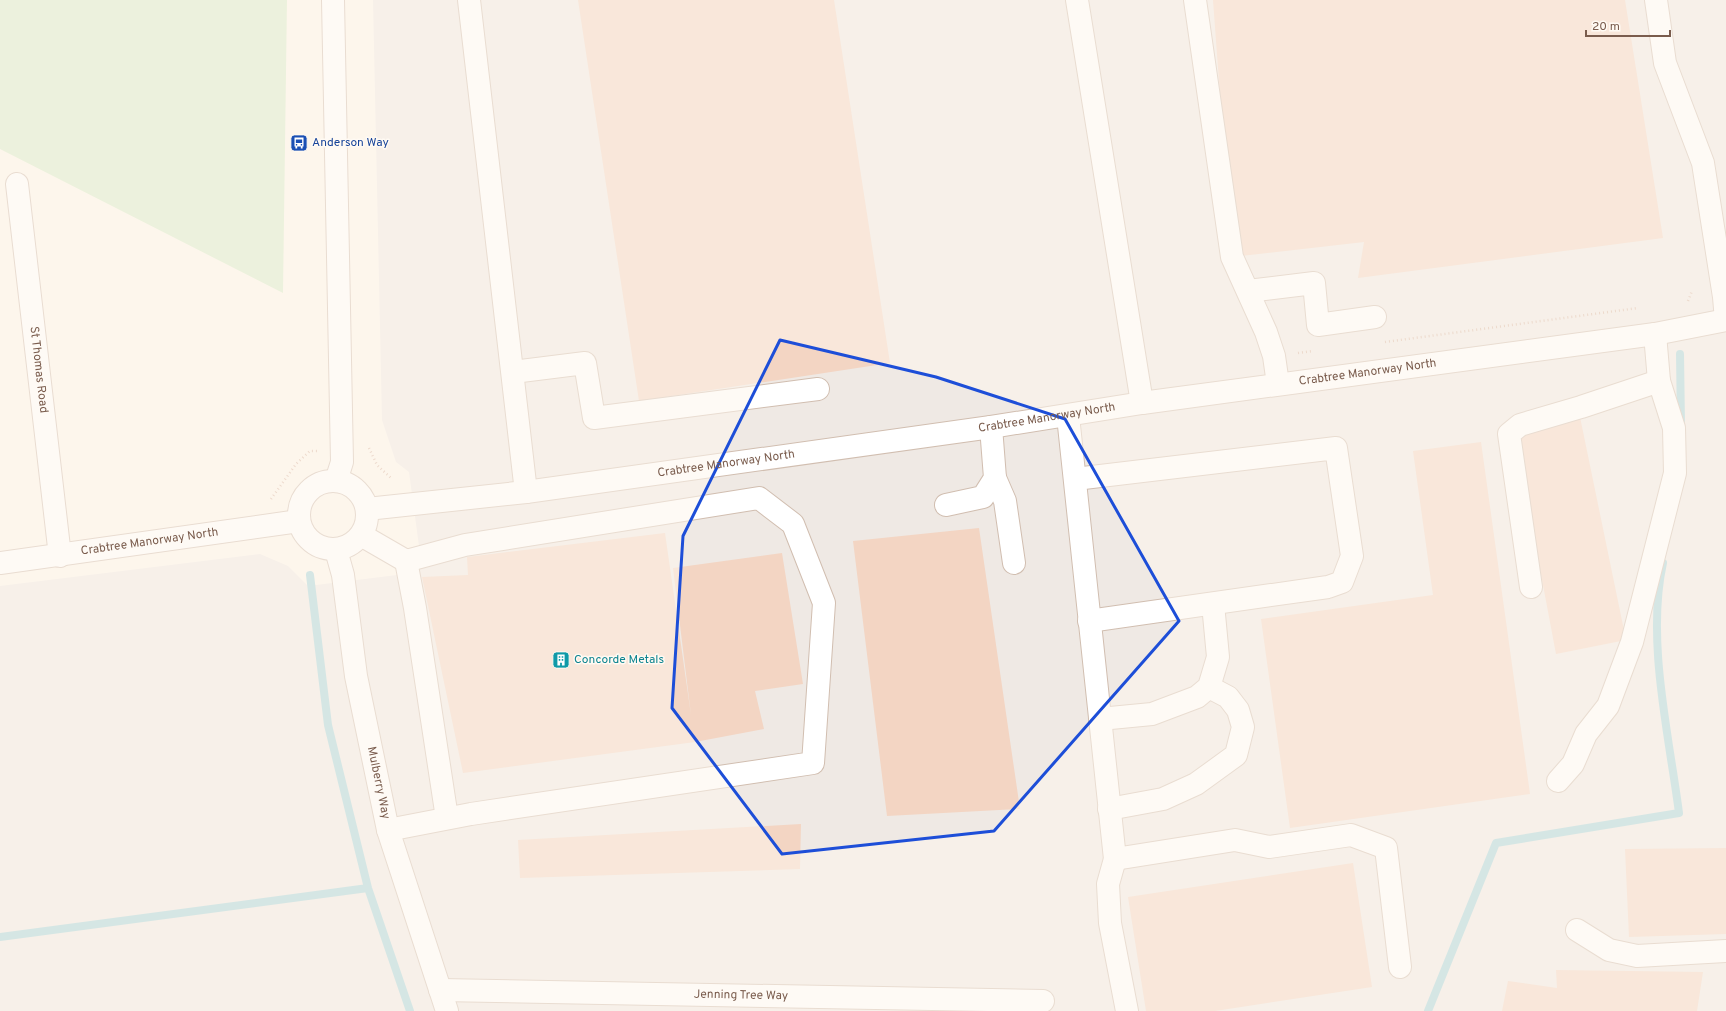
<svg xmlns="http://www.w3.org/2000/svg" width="1726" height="1011" font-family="Overpass,sans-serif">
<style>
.industrial{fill:#efe9e4}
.green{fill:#d8ecc9}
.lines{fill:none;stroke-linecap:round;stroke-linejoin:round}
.stream{stroke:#a5d3da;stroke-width:8}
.building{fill:#f3d5c3}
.minor-casing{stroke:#d1beb0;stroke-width:24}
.path{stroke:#d9b8a5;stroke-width:2.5;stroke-dasharray:1 3;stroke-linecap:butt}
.minor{stroke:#fff;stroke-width:22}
.marked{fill:none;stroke:#1d4ed8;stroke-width:3;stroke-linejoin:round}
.labels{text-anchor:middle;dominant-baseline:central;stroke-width:3;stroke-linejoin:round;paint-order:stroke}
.transit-label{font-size:12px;fill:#164399;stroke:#fffaf3;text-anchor:start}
.street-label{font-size:12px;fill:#7a5c4d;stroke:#fffaf3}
.culture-label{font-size:12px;fill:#0d838f;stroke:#fffaf3;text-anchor:start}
</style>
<rect width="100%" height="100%" fill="#fdf6ec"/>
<path class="industrial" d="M373,0H1726V1011H0V586L260,554L288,566L308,586L397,575L419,546L409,472L396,462L382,420Z"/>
<path class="green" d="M0,0H287L283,293L0,149Z"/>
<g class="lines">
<path class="stream" d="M1680,354L1681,425
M310,575L328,725L368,888L410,1011
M0,937L368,888
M1428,1011L1496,843L1679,813C1669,735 1646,640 1663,563"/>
</g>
<path class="building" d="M578,0H834L890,363L639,401Z
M1213,0H1625L1663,238L1358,278L1364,242L1232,257Z
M1580,417L1626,640L1556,654L1515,436Z
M1481,442L1530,794L1290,828L1261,619L1433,595L1413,451Z
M979,528L1020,809L887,816L853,541Z
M665,533L691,715L673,568L782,553L803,684L755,691L764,729L695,742L463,773L422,577L468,575L467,557Z
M801,824L800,869L520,878L518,840Z
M1726,848V934L1629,937L1625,849Z
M1353,863L1372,987L1215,1011H1146L1128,897Z
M1556,970L1703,972L1697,1011H1502L1508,981L1557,988Z"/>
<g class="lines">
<g class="minor-casing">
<g id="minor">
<path d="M333,0L342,462L336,481"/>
<path d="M469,0L526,492"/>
<path d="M1077,0L1142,403"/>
<path d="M1195,0L1232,257L1266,332L1274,356L1278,384"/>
<path d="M1656,0L1665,63L1703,163L1724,297L1726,320"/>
<path id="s1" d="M17,184L60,556"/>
<path d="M1248,291L1314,283L1318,325L1375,317"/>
<path d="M513,372L585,363L594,418L818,389"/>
<path d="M1068,416L1115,859L1235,840L1269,847L1351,835L1386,848L1400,967"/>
<path d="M995,478L1005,501L1014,563"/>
<path d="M1075,479L1336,448L1352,556L1342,582L1328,587L1089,621"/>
<circle cx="333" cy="515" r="34"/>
<path d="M946,505L983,497L995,478L991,427"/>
<path id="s2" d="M367,509L526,492L991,427L1142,403L1655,334L1726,320"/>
<path d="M361,535L406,561L465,545L759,498L793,524L824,603L813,763L471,814L388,830"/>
<path id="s3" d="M336,550L343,575L356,676L388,830L447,1011"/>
<path d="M406,561L415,608L447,818"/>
<path id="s4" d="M0,563L299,521"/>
<path d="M1531,587L1509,434L1520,425L1581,407L1659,381L1655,334"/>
<path d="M1100,719L1152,714L1197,697L1209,687L1218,657L1213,604"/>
<path d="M1558,781L1573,764L1586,734L1608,706L1632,642L1675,473L1674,428L1659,381"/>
<path d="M1109,809L1163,799L1196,784L1236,755L1243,727L1238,710L1228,697L1209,687"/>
<path d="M1115,859L1108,884L1110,923L1127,1011"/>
<path d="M1577,930L1609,950L1637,956L1726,951"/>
<path id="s5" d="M440,990L1043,1001"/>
</g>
</g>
<path class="path" d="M1688,301L1692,291
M1385,342L1638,308
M1298,353L1313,351
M369,448L377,465L392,479
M271,499L296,464L310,451H317"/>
<use href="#minor" class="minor"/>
</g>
<path d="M0 0H1726V1011H0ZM780,340L936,377L1065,419L1179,621L994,831L782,854L672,708L683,536Z" fill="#fdf6ec" fill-opacity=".55" fill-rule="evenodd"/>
<path class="marked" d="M780,340L936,377L1065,419L1179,621L994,831L782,854L672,708L683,536Z"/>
<defs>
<g id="bus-square" transform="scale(0.9)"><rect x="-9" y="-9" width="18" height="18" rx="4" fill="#1a4fb4" stroke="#fffaf3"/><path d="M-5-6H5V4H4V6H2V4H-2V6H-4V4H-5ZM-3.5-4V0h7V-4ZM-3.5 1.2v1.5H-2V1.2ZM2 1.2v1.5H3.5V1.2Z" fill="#fff"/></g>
<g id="building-square" transform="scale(0.9)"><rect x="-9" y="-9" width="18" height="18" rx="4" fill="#0f9aa8" stroke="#fffaf3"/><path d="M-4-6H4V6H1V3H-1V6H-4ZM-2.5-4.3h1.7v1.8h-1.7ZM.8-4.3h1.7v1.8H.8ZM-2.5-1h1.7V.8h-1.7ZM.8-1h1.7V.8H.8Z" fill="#fff"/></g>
</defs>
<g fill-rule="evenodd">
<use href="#bus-square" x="299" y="143"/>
<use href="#building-square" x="561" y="660"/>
</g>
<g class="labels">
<g class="transit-label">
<text x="312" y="143">Anderson Way</text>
</g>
<g class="street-label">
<text stroke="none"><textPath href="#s1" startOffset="187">St Thomas Road</textPath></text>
<text stroke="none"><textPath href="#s2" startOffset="1010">Crabtree Manorway North</textPath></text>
<text stroke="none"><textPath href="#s2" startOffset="686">Crabtree Manorway North</textPath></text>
<text stroke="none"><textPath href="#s2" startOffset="362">Crabtree Manorway North</textPath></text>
<text stroke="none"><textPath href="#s4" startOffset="151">Crabtree Manorway North</textPath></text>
<text stroke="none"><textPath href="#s3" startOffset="237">Mulberry Way</textPath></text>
<text stroke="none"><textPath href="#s5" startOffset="301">Jenning Tree Way</textPath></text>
</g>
<g class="culture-label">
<text x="574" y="660">Concorde Metals</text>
</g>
</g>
<path d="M1586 30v6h84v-6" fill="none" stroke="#7a5c4d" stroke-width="2"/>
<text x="1592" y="30" font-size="12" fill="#7a5c4d" stroke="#fffaf3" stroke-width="3" paint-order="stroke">20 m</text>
</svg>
